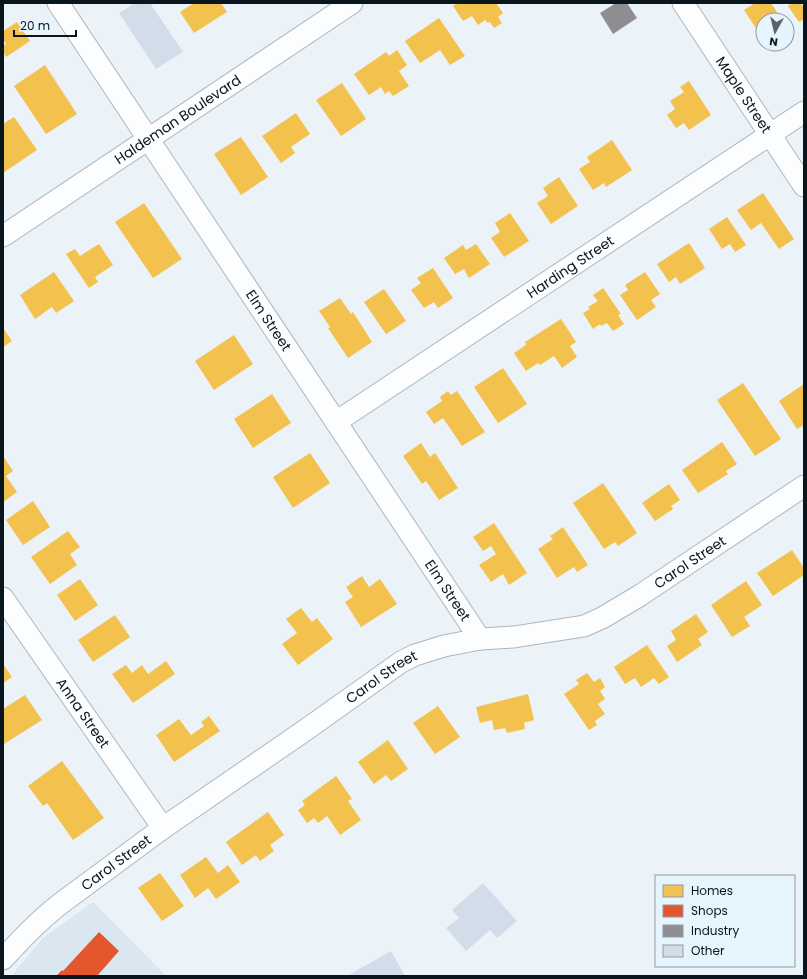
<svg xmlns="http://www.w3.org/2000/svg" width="807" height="979" font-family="Poppins,sans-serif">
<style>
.built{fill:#dbe7f0}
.homes{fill:#f2c14e}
.shops{fill:#e4572e}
.industry{fill:#8d8d92}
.building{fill:#d3ddea}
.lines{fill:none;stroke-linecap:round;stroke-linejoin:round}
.minor-casing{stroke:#adb6bd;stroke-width:23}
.minor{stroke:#fcfdfe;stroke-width:21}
.labels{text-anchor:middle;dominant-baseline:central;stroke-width:4;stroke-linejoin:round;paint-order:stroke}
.street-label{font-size:14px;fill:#0a161e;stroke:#e6f4fe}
</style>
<rect width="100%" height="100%" fill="#ecf3f8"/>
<path class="built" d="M93,902L166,976H11L43,938Z"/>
<path class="homes" d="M194,3H221L227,12L194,33L180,12Z
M458,3H496L503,13L498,17L502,23L494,28L490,22L488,23L485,20L478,25L472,16L463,21L453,6Z
M755,3H771L782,20H763V39L744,10Z
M792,3H801L804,8V19L799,22L788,6Z
M439,18L465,56L450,65L440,50L420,63L405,41Z
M17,22L30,41L6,57L3,51V46L6,44L3,39V31Z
M787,27L794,38L787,43Z
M775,44H785L778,49Z
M397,50L407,65L399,71L409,86L393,96L389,91L385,94L381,87L369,95L354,74L386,52L389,56Z
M45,65L77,114L46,134L14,86Z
M689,81L711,115L689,130L684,123L676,128L667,115L675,109L670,101L684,92L680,87Z
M342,83L366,119L341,136L316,100Z
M296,113L310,134L291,147L295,153L281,163L262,136Z
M14,117L37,150L3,173V124Z
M241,137L268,177L241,195L214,154Z
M612,140L632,170L606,187L604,183L593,190L579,169L590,162L587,157Z
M559,177L578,206L551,224L537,203L548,196L543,188Z
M763,193L794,239L779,249L761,223L751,230L737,210Z
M144,203L182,259L153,278L115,222Z
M510,213L529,241L504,257L491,238L500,232L495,223Z
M727,217L746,245L735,252L730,244L722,249L709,229Z
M689,243L705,268L680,284L676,277L669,282L657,264Z
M99,244L113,265L95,277L98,282L89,288L66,254L75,249L80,256Z
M476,244L490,264L469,278L464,269L455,274L444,258L463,245L466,250Z
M433,268L453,298L438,308L434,302L424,308L411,290L421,283L417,278Z
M54,272L74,301L56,313L52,307L35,319L20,295Z
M645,272L660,294L651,300L656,307L637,320L620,295L628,290L625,285Z
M603,288L621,314L618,315L624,324L613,331L607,323L601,326L600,324L593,329L583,313L590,309L588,307L598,301L593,295Z
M384,289L406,321L386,334L364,302Z
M340,298L351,314L353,312L372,342L348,358L328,328L330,327L319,311Z
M561,319L576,342L570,346L577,357L562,368L554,356L540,365L538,363L526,371L514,353L526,345L525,342Z
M3,328L12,341L3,347Z
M234,335L253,364L214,390L195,361Z
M503,368L527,404L498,423L474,387Z
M743,383L781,439L755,456L717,400Z
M804,384V425L797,429L779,401Z
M448,391L451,395L457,391L485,432L462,446L443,418L434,424L426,412L442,401L440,397Z
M272,394L291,423L253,448L234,419Z
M722,442L737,464L726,471L728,474L698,493L682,470Z
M421,443L430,457L435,453L458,488L439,500L426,481L422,484L403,456Z
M310,453L330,483L293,508L273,477Z
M3,456L13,471L6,476L17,492L3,502Z
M603,483L637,533L618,546L615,542L604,549L573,503Z
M669,484L680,500L671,506L673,509L655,521L642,503Z
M33,501L50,527L23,545L6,520Z
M494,523L527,573L509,585L503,574L491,582L479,565L496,554L491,546L483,551L473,537Z
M563,527L588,565L577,572L574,567L557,578L538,549L553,539L550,536Z
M68,531L80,547L70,554L77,565L50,584L31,557Z
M792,550L804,568V575L773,596L757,573Z
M362,576L369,587L380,579L397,604L361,627L345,602L353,597L346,587Z
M80,579L98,605L75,621L57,595Z
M746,581L762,605L744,617L750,626L732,637L711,605Z
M301,608L312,622L317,618L333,639L298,665L282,644L297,633L286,619Z
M696,614L708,632L698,639L702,645L677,662L667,646L676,640L671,631Z
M115,615L130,637L93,662L78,640Z
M647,645L669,677L659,684L654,678L641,687L635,678L625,684L614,667Z
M166,661L175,674L133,703L112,674L126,665L132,673L142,665L148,674Z
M3,664L12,677L3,683Z
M587,673L594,682L600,678L605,687L600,691L605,699L598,704L605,714L595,721L597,725L589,730L564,694L579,684L576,680Z
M528,694L534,720L524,723L525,729L507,733L505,728L494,730L492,720L480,723L476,707Z
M25,695L42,720L4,744L3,742V709Z
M438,706L460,737L435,754L413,723Z
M209,716L220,731L174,762L156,735L179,719L191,735L204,726L201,722Z
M388,740L408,769L391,781L386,775L374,784L358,762Z
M62,761L104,818L73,840L47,803L43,806L28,786Z
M336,776L352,799L348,801L361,820L340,835L327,816L318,823L314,818L307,823L298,810L305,805L302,801Z
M268,812L284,835L270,845L274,851L260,861L256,855L242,865L226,842Z
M206,857L218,873L228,865L240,882L216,899L208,888L195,898L180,875Z
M160,873L184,906L162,921L138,888Z"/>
<path class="shops" d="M99,932L119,951L97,976H56L62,970L63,971Z"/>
<path class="industry" d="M616,3H627L637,18L613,34L600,13Z"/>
<path class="building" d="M135,3H150L183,52L156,69L119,13Z
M483,883L517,921L497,938L490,930L466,951L446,928L459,918L452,910Z
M391,951L405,976H347Z"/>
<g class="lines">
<g class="minor-casing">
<g id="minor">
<path id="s1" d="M58,3L480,639"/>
<path id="s2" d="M683,3L804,186"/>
<path id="s3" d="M3,236L352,3"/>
<path id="s4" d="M336,422L804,112"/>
<path id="s5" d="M3,598L163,828"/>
<path id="s6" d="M3,959C22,938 41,918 64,901L163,828L307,729L401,662L415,655L444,646L480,639L514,637L584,626L602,618L639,596L804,486"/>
</g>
</g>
<use href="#minor" class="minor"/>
</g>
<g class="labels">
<g class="street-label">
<text stroke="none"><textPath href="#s2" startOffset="110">Maple Street</textPath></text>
<text stroke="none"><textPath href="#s3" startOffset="210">Haldeman Boulevard</textPath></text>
<text stroke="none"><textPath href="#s4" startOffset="281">Harding Street</textPath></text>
<text stroke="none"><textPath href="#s1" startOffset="381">Elm Street</textPath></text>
<text stroke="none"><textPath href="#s6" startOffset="809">Carol Street</textPath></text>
<text stroke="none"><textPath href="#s1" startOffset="705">Elm Street</textPath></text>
<text stroke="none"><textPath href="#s6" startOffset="473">Carol Street</textPath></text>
<text stroke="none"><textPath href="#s5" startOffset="140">Anna Street</textPath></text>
<text stroke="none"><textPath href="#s6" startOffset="149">Carol Street</textPath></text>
</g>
</g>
<rect width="807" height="979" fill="none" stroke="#0a161e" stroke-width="8"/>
<rect x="655" y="875" width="140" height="92" fill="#e6f4fe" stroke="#8e9ba4"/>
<rect x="663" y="885" width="20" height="12" fill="#f2c14e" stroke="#8e9ba4"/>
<text x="691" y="895" font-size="12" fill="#0a161e">Homes</text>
<rect x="663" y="905" width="20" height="12" fill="#e4572e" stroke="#8e9ba4"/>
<text x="691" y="915" font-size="12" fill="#0a161e">Shops</text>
<rect x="663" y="925" width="20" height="12" fill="#8d8d92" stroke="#8e9ba4"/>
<text x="691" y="935" font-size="12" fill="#0a161e">Industry</text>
<rect x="663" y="945" width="20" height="12" fill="#d3ddea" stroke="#8e9ba4"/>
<text x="691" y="955" font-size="12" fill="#0a161e">Other</text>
<g transform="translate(775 32) rotate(188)"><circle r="19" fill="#e6f4fe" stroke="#8e9ba4"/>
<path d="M0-3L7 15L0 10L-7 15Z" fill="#59636a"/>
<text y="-6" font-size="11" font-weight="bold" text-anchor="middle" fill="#0a161e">N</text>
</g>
<path d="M14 30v6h62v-6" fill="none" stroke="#0a161e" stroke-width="2"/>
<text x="20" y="30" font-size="12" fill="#0a161e" stroke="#e6f4fe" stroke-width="3" paint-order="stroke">20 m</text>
</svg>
